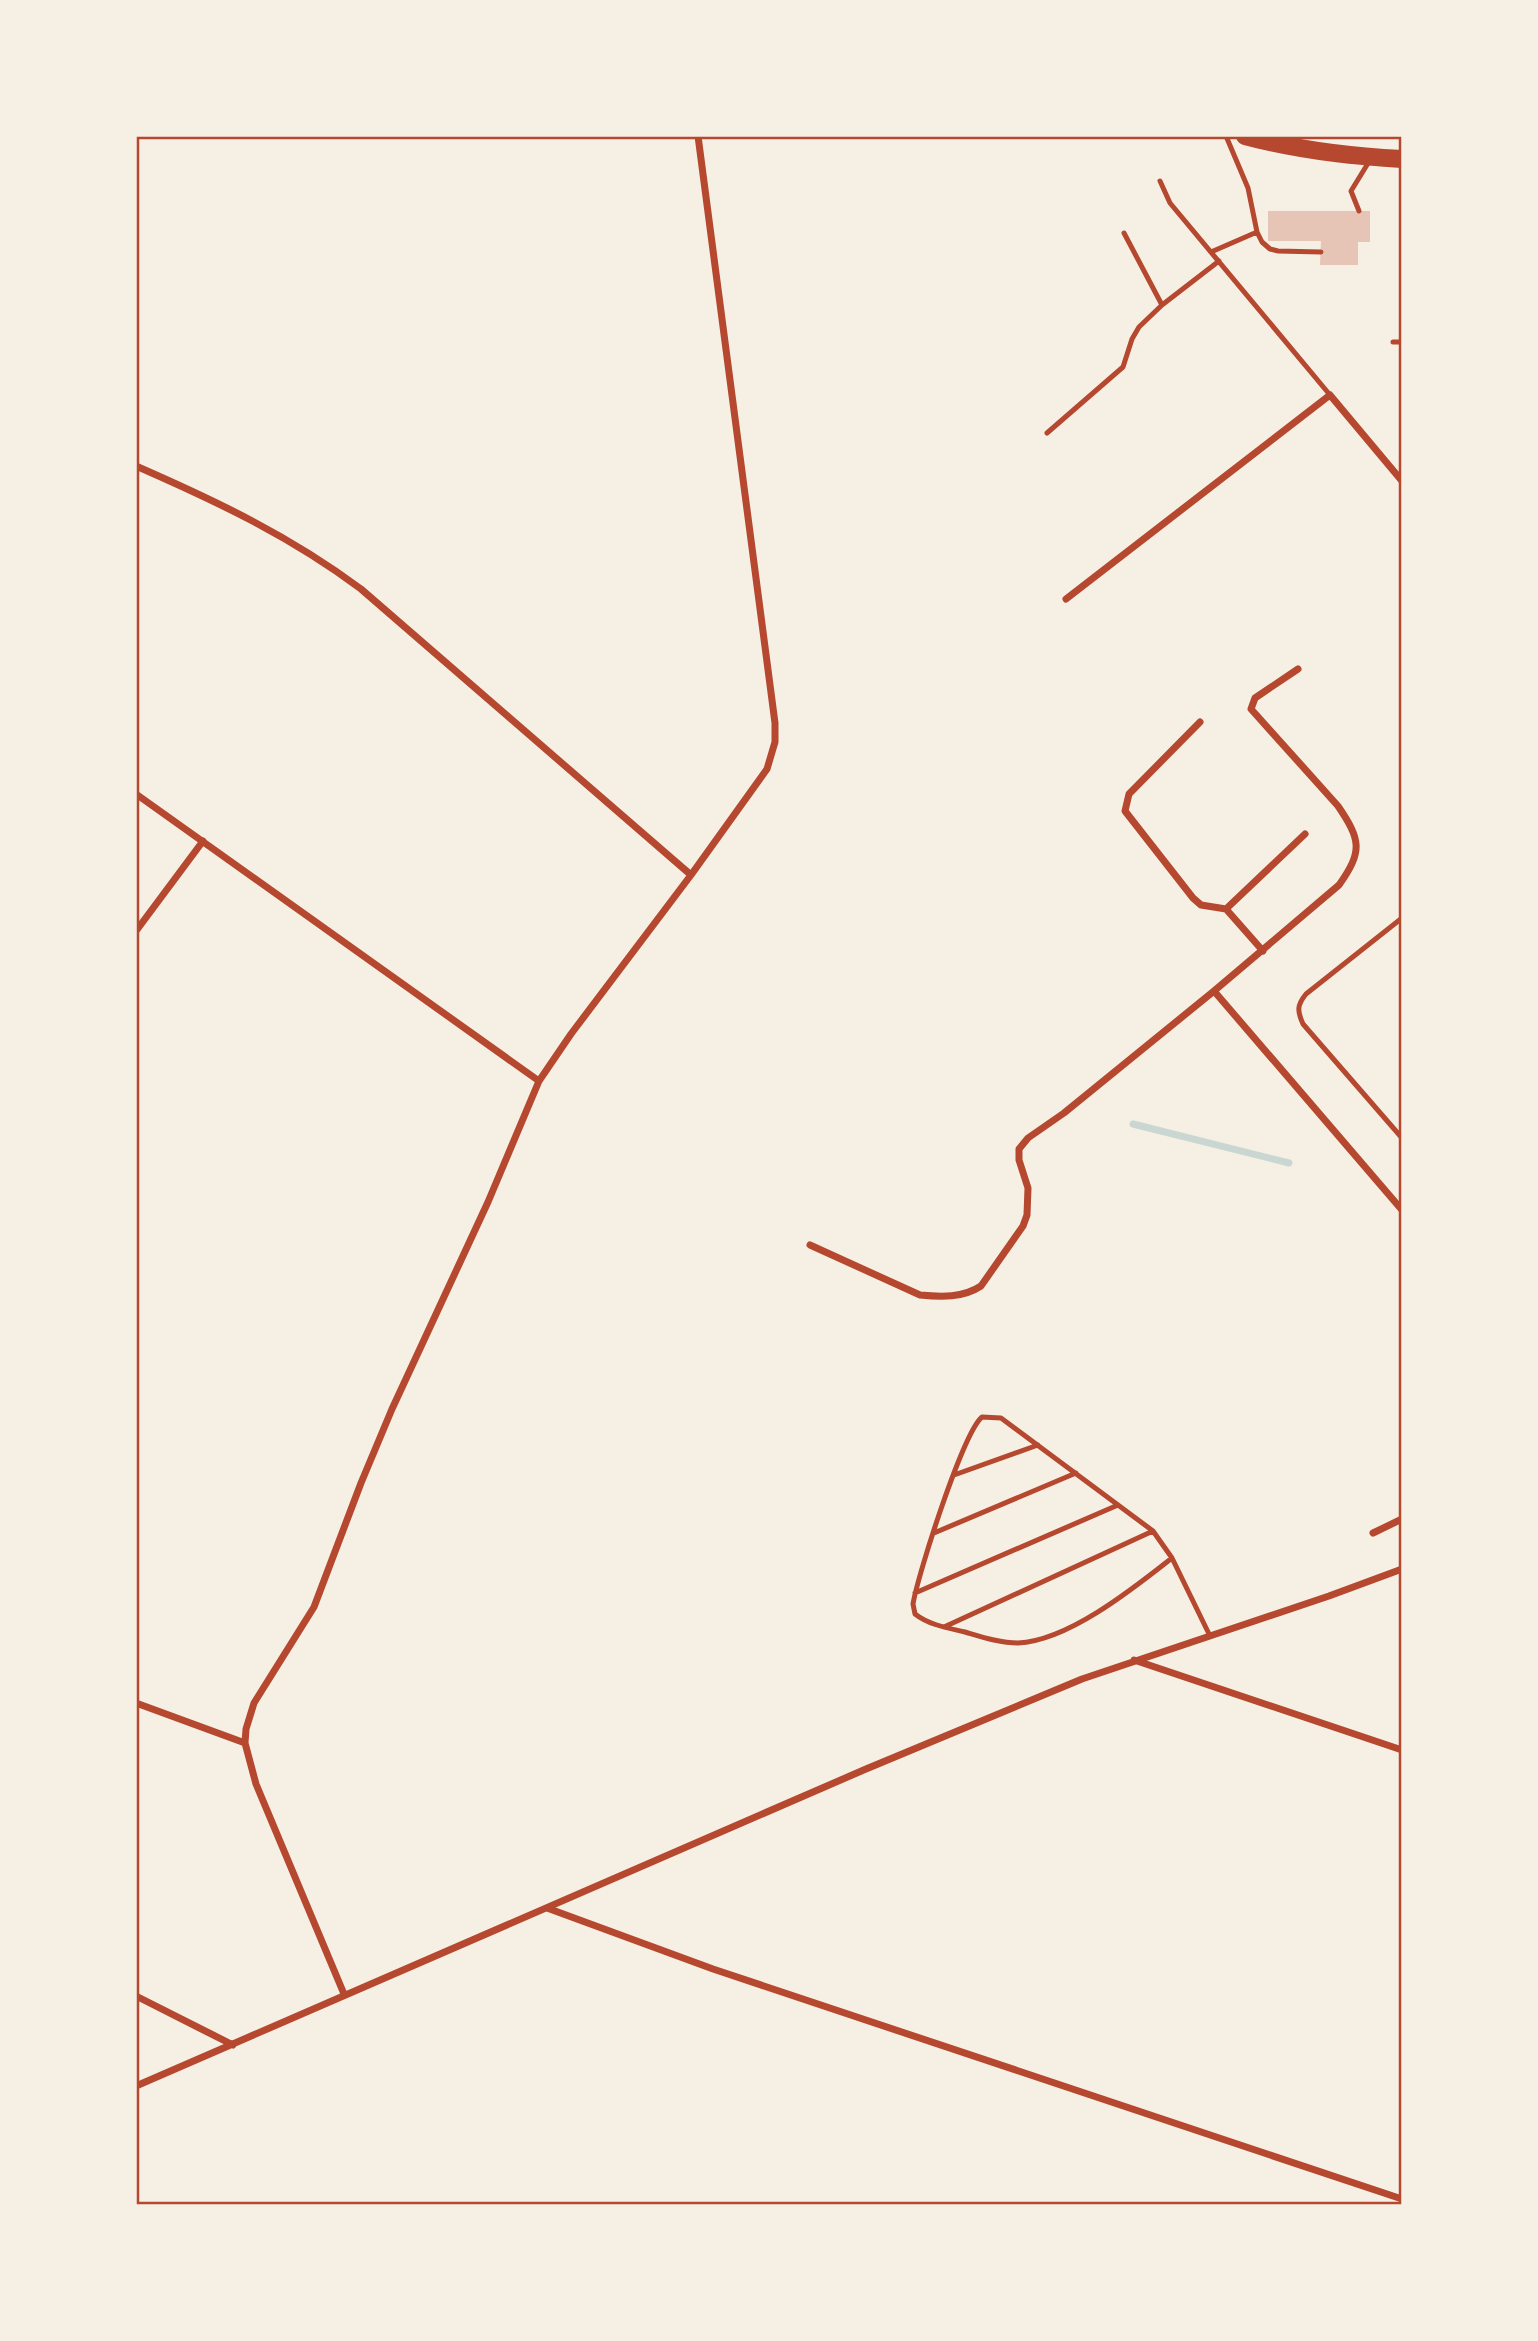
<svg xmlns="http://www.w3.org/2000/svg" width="1538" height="2341" font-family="Signika,sans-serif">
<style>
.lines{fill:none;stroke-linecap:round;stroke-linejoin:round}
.stream{stroke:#c9d6d2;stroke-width:7}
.building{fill:#e6c5b7}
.service{stroke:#b5482f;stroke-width:5}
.minor{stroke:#b5482f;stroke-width:7}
.primary{stroke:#b5482f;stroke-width:18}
.neatline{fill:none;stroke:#b5482f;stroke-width:2.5}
</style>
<rect width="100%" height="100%" fill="#f6efe4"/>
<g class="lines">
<path class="stream" d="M1133,1124L1289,1163"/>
</g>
<path class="building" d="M1268,211H1370V242H1358V265H1320L1321,241H1268Z"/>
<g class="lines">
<path class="service" d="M1226,136L1248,188L1257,232L1262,242L1270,249L1278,251L1321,252
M1160,181L1170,203L1330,395
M1359,211L1351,191L1370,160
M1124,233L1162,305
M1211,252L1257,232
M1393,342H1402
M1047,433L1123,367L1132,339L1139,327L1162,305L1219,261
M1402,918L1306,994C1297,1005 1297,1011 1303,1024L1402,1138
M954,1475L1038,1445
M934,1533L1076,1473
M1172,1558C1134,1588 1068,1641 1018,1643C1000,1643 982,1637 965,1632C948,1628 929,1625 915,1614L913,1604C918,1574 963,1433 982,1417L1001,1418L1153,1531L1172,1558L1210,1636
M915,1593L1118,1505
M944,1627L1153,1531"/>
<path class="minor" d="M136,466C216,501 290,536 361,589L691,875
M1066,599L1330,395L1402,481
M1200,722L1129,794L1125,811L1193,898L1201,905L1226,909L1263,951
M136,794L539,1081
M1226,909L1305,834
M136,931L203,841
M1214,991L1402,1210
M810,1245L920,1295C941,1297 963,1298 981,1286L1023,1226L1027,1215L1028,1188L1019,1160V1149L1028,1138L1064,1113L1214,991L1339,885C1363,851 1361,840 1338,806L1251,709L1255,698L1298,669
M1373,1533L1402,1519
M1134,1660L1402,1750
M136,1703L245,1743
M547,1908L713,1969L1402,2199
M344,1994L256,1784L245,1743L246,1729L254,1703L314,1607L361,1483L392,1409L488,1202L539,1081L571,1034L691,875L767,769L775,742V723L698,136
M136,1996L233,2045
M136,2086L866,1769L1082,1679L1329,1596L1402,1569"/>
<path class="primary" d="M1245,136C1297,150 1348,156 1402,159"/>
</g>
<rect width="1538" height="2341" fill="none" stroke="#f6efe4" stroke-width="276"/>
<rect x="138" y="138" width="1262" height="2065" class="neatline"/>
</svg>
